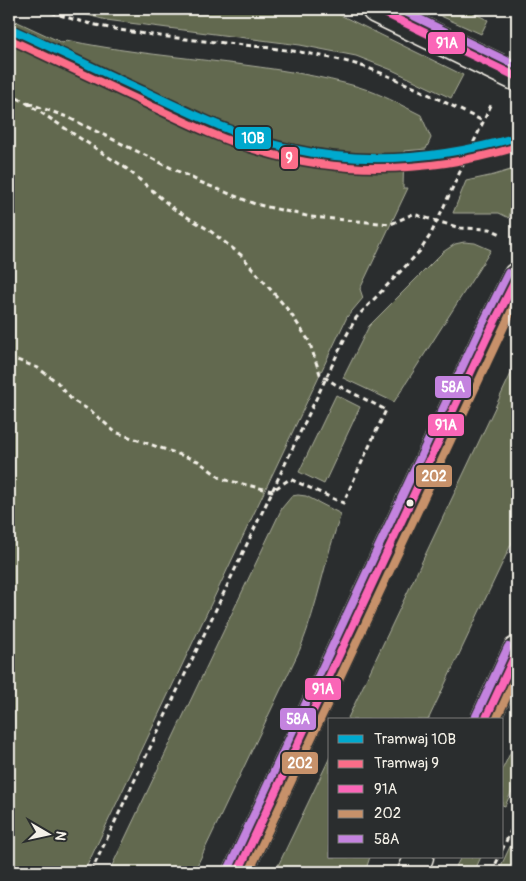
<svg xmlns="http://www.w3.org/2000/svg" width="526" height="881" font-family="Pangolin,sans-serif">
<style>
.green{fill:#62694f;stroke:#abad9c}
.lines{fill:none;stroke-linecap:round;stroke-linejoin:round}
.secondary-casing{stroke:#f4f1e8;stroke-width:31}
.path{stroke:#f4f1e8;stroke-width:3;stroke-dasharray:5 4;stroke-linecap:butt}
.secondary{stroke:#2a2d2e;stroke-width:28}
.bus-1-casing{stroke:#2a2d2e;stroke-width:11}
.bus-2-casing{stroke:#2a2d2e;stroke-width:11}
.bus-3-casing{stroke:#2a2d2e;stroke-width:11}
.bus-1{stroke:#fa66b7;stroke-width:8}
.bus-2{stroke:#c7916a;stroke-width:8}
.bus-3{stroke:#c483df;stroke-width:8}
.tram-1-casing{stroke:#2a2d2e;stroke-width:11}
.tram-2-casing{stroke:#2a2d2e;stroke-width:11}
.tram-1{stroke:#00a9ce;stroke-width:8}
.tram-2{stroke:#fb6d88;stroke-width:8}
.bus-dot{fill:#f4f1e8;stroke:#2a2d2e;stroke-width:2}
.line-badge{stroke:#2a2d2e;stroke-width:2}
.badge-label{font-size:14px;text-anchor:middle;font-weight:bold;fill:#fff}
</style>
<rect width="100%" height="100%" fill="#2a2d2e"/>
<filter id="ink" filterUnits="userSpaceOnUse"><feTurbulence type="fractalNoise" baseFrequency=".02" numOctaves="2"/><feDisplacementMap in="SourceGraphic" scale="10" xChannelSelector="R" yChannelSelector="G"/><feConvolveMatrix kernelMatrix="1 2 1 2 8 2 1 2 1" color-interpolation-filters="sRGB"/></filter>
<g filter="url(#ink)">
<path class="green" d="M66,9H328L463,75L451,98L392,70L356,56L300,45L106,20Z
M425,9H465L488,20L481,34Z
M9,18L63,43L66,40C159,60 256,60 348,84C374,90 397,103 421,115L431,138L426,149L404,151L403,188H408L360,289L363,298L347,317L84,872H9Z
M517,168V183L509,218L499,213H453L466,181L494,175Z
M464,242L475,243L491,250L394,402L343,378L369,326L443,252L455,244Z
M517,361V532L428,720H347Z
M336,395L360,407L324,484L299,472Z
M298,495L306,496L341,514C325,558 318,605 300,649L194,872H109L282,508L292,496Z
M517,739V780L505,806L502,805V770Z
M330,757V857H370L365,872H275Z
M517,832V872H498Z
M461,857H481L474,872H453Z"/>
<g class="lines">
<g class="secondary-casing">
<path id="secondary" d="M376,9L517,77
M485,720L517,651
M238,872L489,333L517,277
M412,872L419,857"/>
</g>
<path class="path" d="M43,9C141,47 251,36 352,63C394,75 443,102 483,121
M9,94L25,102
M9,357L38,368L57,382L72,400L91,411L115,432L198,461L222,479L272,491L290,479L343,503L386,410L335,384L320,374L309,341L289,311L241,255L209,230L174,209L127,169L25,102L67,117L200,182L255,204L311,217L391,224L413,214L460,228L490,229L503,235
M502,850L517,818
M91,872L345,338L356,318L420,251L431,234L492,103
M492,872L499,857"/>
<use href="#secondary" class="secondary"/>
<g class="bus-1-casing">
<path id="bus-1" d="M376,9L517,77
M485,720L517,651
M238,872L489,333L517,277"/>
</g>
<g class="bus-2-casing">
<path id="bus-2" d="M496,720L517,674
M249,872L517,299"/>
</g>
<g class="bus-3-casing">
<path id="bus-3" d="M399,9L517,66
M476,716L508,647
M229,868L480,329L508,273"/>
</g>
<use href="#bus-1" class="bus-1"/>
<use href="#bus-2" class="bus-2"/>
<use href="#bus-3" class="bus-3"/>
<g class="tram-1-casing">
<path id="tram-1" d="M9,28C55,49 100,71 146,92C194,115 241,138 293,149C368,166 444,158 517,137"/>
</g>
<g class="tram-2-casing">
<path id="tram-2" d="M9,39C54,60 100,82 145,103C183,121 221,140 260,151C345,176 433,172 517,147"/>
</g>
<use href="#tram-1" class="tram-1"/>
<use href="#tram-2" class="tram-2"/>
</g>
</g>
<circle class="bus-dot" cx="410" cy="503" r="4.5"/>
<g class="line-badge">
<rect x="427" y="31" width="39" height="24" rx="5" fill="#fa66b7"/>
<rect x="234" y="126" width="38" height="24" rx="5" fill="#00a9ce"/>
<rect x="280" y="146" width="19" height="24" rx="5" fill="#fb6d88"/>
<rect x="434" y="375" width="38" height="24" rx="5" fill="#c483df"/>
<rect x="427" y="413" width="38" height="24" rx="5" fill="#fa66b7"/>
<rect x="415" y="464" width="38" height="24" rx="5" fill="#c7916a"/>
<rect x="304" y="677" width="38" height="24" rx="5" fill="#fa66b7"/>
<rect x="279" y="707" width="38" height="24" rx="5" fill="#c483df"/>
<rect x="281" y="751" width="38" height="24" rx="5" fill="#c7916a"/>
</g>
<g class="badge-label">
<text x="447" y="48">91A</text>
<text x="253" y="143">10B</text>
<text x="289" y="163">9</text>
<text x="453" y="392">58A</text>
<text x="446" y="430">91A</text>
<text x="434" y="481">202</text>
<text x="323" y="694">91A</text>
<text x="298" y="724">58A</text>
<text x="300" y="768">202</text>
</g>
<rect width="526" height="881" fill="none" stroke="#2a2d2e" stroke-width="30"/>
<rect x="15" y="15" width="496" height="851" fill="none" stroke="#f4f1e8" stroke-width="2" filter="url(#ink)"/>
<rect x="328" y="718" width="175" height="140" fill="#2a2d2e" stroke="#7b7b78"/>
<rect x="338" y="735" width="25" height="8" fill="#00a9ce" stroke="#7b7b78"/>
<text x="374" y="744" font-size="15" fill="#f4f1e8">Tramwaj 10B</text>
<rect x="338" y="760" width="25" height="8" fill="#fb6d88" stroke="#7b7b78"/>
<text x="374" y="768" font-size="15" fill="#f4f1e8">Tramwaj 9</text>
<rect x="338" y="785" width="25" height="8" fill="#fa66b7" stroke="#7b7b78"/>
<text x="374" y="794" font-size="15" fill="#f4f1e8">91A</text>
<rect x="338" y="810" width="25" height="8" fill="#c7916a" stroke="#7b7b78"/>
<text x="374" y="818" font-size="15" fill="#f4f1e8">202</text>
<rect x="338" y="835" width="25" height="8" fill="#c483df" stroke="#7b7b78"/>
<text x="374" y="844" font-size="15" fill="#f4f1e8">58A</text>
<g transform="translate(48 834) rotate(99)" stroke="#2a2d2e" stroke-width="4" paint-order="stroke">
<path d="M0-4L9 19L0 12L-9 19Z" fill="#f4f1e8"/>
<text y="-8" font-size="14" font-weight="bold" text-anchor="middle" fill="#f4f1e8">N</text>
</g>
</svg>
